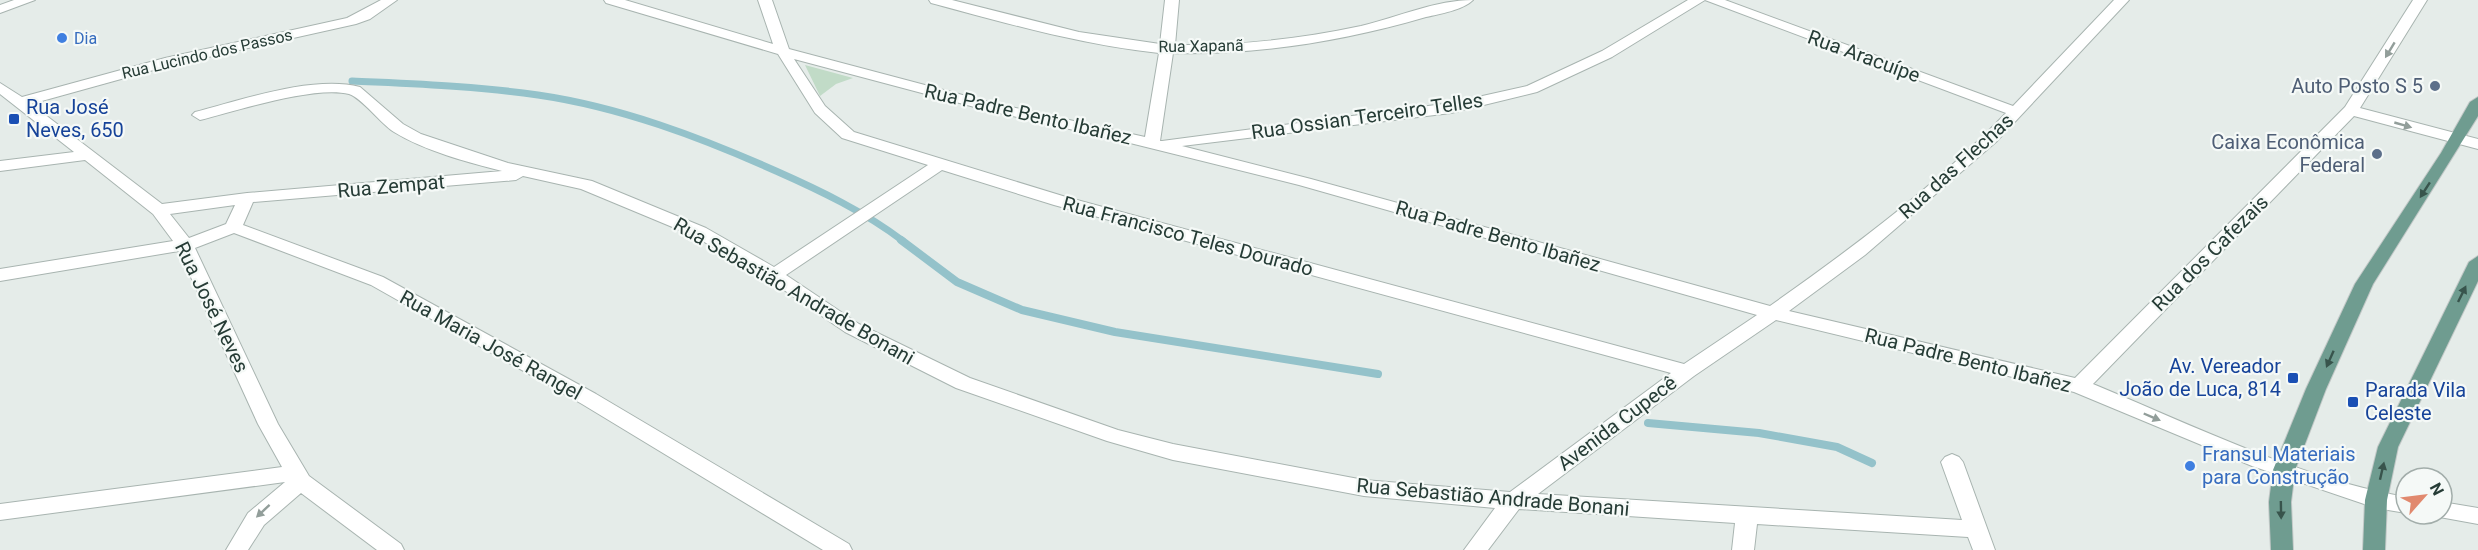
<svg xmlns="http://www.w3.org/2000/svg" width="2478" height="550" font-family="Roboto,sans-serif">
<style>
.green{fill:#c1dbc7}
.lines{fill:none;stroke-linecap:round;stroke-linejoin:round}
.stream-far1{stroke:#94c2ca;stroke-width:7}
.stream{stroke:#94c2ca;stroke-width:8}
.minor-casing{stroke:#a8b4b0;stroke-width:2}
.major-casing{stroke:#c2c8c7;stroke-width:2}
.minor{fill:#fff;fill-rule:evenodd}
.major{fill:#6f9c90;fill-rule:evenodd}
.oneway{fill:#929e9a}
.oneway2{fill:#38544c}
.shop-dot{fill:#3f7fe0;stroke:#f5f9f7;stroke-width:2}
.service-dot{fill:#5c6f8a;stroke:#f5f9f7;stroke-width:2}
.transit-dot{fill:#1a4fb4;stroke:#f5f9f7;stroke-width:2}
.labels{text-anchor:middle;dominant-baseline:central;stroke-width:4.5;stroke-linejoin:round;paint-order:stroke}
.far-shop-label{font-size:16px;fill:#366cbe;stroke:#f5f9f7;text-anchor:start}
.far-street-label{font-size:16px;fill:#263c36;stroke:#f5f9f7}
.street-label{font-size:20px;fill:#263c36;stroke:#f5f9f7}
.service-label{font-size:20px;fill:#4e5e75;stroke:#f5f9f7;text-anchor:end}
.transit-label{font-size:20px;fill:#164399;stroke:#f5f9f7;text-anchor:start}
.shop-label{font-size:20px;fill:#366cbe;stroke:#f5f9f7;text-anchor:start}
</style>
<rect width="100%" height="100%" fill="#e5ece9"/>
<path class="green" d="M805,65L853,78L836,84L820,96Z"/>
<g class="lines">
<path class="stream-far1" d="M352,81C414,84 476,86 538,95C620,107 700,137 776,171C819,190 865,212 903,241"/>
<path class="stream" d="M901,240L957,282L1022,310L1115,332L1378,374
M1648,423L1759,433L1837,447L1872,463"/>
<g class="minor-casing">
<path id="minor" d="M14,0H35L0,13V5Z
M381,0H397L370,19L356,24L168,66L31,104L162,204L247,193L502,171C467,162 425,151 394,132C381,124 362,98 349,94C315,85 236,111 200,120L192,115L195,112C242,100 313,75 360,87L403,124L421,134L508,163L592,181L706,228L774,267L928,165L842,138L815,113L778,54L606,3L604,0H625L773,44L758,0H772L789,49L989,102L1145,137L1159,53C1081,45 1006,23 931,3L929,0H952L1079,32L1160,44L1165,0H1179L1175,45C1237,46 1300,39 1361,26C1398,17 1436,0 1473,0C1463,10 1440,14 1426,17C1344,41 1259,55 1173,53L1160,141H1162L1451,103L1527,86L1602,51L1688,0H1705L1612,57L1537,92L1451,113L1182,146L1311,179L1770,306C1852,248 1936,186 2006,113L1705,0H1725L2013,106L2114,0H2129L1996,142L1865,255L1789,311L2075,378L2345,107L2413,0H2427L2360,108L2478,139V149L2354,116L2093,384C2190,424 2303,480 2406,497V513L2376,508L2252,466L2074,392L1776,320L1694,376L1538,494L1962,520L1941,462L1945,457L1952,454L1959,457L1963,462L1995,550H1973L1968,537L1757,524L1754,550H1732L1735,523L1519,509L1488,550H1464L1495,508L1364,496L1173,460L1107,441L956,388L845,332L768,279L694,236L581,189L523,176L516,180L253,202L243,225L383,277L596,394L849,544L852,550H823L582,404L371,285L234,233L195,248L278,424L309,476L401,544L404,550H377L301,493L264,525L248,550H226L248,513L285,482L0,520V504L282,467L258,424L179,251L0,281V269L173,241L153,214L85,160L0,171V161L74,152L0,94V83L22,97L165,58L347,18ZM794,59L982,109L1126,142L1299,185L1757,315L1684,364L1066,197L854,132L825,106ZM942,170L1054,205L1671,373L1510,492L1364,480L1173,444L1118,430L970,378L859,324L786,275ZM235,205L226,224L189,238L170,214Z
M2442,502L2478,508V524L2434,516L2433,514H2442Z"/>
</g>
<g class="major-casing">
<path id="major" d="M2478,97V116L2373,284L2326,389L2295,470L2291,502L2293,550H2271L2269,502L2273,470L2306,389L2355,284L2441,153L2470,102Z
M2478,256V281L2398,447L2387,500L2385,550H2363L2365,500L2378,447L2469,262Z"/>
</g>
<use href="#minor" class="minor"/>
<use href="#major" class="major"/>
</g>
<defs><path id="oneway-solid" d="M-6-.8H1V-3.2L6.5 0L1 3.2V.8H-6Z" transform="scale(1.5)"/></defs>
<g class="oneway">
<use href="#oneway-solid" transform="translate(2390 50) rotate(121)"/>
<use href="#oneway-solid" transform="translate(2403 125) rotate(16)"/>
<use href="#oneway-solid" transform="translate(2152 417) rotate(23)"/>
<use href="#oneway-solid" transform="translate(263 511) rotate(137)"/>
</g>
<g class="oneway2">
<use href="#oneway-solid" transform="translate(2425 190) rotate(123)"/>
<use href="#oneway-solid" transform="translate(2462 294) rotate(-64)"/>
<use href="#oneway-solid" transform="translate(2330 359) rotate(114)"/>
<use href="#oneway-solid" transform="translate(2382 471) rotate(-77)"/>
<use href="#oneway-solid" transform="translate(2281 510) rotate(89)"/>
</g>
<g class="shop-dot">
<circle cx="62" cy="38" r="6"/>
<circle cx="2190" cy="466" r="6"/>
</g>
<g class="service-dot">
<circle cx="2435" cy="86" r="6"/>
<circle cx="2377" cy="154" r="6"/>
</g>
<g class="transit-dot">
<rect x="8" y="113" width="12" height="12" rx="3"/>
<rect x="2287" y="372" width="12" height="12" rx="3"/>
<rect x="2347" y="396" width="12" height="12" rx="3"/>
</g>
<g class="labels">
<g class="far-shop-label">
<text x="74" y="38">Dia</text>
</g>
<g class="far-street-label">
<text transform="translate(1201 46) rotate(-1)">Rua Xapanã</text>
<text transform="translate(207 54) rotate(-13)">Rua Lucindo dos Passos</text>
</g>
<g class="street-label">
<text transform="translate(1864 56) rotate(20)">Rua Aracuípe</text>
<text transform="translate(1028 114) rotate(13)">Rua Padre Bento Ibañez</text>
<text transform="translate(1367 116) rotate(-8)">Rua Ossian Terceiro Telles</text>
<text transform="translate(1956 166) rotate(-42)">Rua das Flechas</text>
<text transform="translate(391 186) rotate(-5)">Rua Zempat</text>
<text transform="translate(1188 236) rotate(15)">Rua Francisco Teles Dourado</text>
<text transform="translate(1498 236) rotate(16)">Rua Padre Bento Ibañez</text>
<text transform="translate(2210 253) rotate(-45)">Rua dos Cafezais</text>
<text transform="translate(794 291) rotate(30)">Rua Sebastião Andrade Bonani</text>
<text transform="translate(212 307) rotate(64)">Rua José Neves</text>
<text transform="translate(491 345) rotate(29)">Rua Maria José Rangel</text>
<text transform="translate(1968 360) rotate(14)">Rua Padre Bento Ibañez</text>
<text transform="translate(1617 423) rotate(-37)">Avenida Cupecê</text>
<text transform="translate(1493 497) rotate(5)">Rua Sebastião Andrade Bonani</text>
</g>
<g class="service-label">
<text x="2423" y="86">Auto Posto S 5</text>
<text x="2365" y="142">Caixa Econômica<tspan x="2365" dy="23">Federal</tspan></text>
</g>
<g class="transit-label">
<text x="26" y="107">Rua José<tspan x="26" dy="23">Neves, 650</tspan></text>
<text x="2281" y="366" text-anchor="end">Av. Vereador<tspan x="2281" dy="23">João de Luca, 814</tspan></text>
<text x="2365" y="390">Parada Vila<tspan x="2365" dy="23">Celeste</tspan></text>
</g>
<g class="shop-label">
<text x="2202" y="454">Fransul Materiais<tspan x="2202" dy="23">para Construção</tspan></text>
</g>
</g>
<g transform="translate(2424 496) rotate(62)"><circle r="28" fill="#f5f9f7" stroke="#a2adaa" stroke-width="1.5"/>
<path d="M0-4.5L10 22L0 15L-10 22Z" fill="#e1896e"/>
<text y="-9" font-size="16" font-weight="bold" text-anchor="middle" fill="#263c36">N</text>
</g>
</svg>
